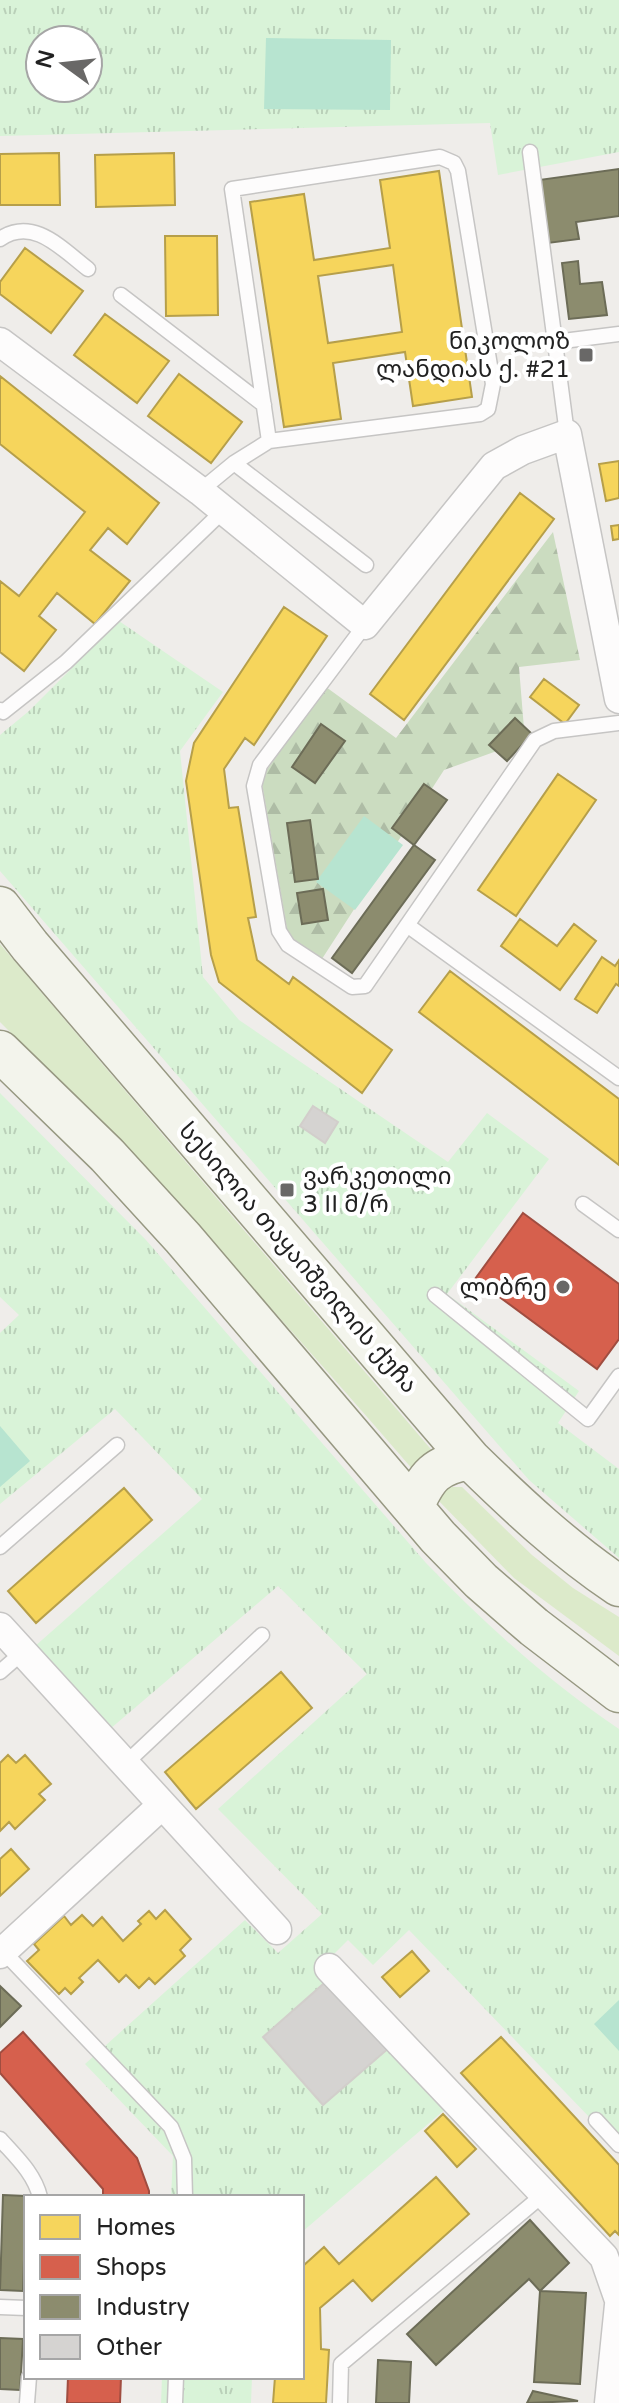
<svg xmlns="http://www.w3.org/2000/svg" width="619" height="2403" font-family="'Varela Round','Noto Sans Georgian',sans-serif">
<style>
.grass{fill:#dceaca}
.forest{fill:url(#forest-firs)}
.park{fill:url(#park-tufts);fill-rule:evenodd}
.pitch{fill:#b7e4d0}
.homes{fill:#f6d55c;stroke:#b69f4a;stroke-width:2;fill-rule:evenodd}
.shops{fill:#d6604d;stroke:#a04d40;stroke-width:2}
.industry{fill:#8c8c6e;stroke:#6c6c57;stroke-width:2}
.building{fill:#d5d3d1;stroke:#d2cecb;stroke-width:2}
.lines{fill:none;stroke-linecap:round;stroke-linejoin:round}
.lane-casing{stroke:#c6c5c4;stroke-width:17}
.street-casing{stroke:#c6c5c4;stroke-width:31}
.secondary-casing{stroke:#979882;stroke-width:43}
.lane{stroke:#fdfcfc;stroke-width:14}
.street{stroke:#fdfcfc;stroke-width:28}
.secondary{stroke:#f3f4ec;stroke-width:40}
.poi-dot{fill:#696867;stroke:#fff;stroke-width:3}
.labels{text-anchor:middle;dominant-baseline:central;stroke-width:8;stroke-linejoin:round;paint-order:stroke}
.poi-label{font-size:24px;fill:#212121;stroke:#fff;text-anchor:end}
.street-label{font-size:24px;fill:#212121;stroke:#fff}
</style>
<defs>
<pattern id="forest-firs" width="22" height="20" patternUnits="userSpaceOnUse" patternTransform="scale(2)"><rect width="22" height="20" fill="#cbdcc0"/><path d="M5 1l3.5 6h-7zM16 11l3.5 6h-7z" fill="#aebca5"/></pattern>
<pattern id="park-tufts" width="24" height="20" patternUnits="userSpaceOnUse" patternTransform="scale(2)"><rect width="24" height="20" fill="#d9f3d8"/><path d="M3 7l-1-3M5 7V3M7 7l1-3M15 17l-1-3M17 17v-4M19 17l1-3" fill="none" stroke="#bad0b9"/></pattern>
</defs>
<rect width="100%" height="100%" fill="#efedea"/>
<path class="grass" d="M0,944L435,1454L414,1471C281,1317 145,1165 0,1022Z
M444,1487H462L532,1555L573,1588L619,1617V1656L514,1578L436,1498Z"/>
<path class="forest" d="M553,532L580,660L519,667L525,741L444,770L320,962L288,935L261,778L326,687L396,738Z"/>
<path class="park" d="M0,0H619V152L498,175L490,123L0,136ZM40,40H88V88H40Z
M119,621L223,692L180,751L203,977L239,1020L448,1162L487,1113L549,1159L447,1294L579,1391L558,1423L619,1469V1558L529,1480L0,871V735L29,711Z
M0,1093L146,1240L426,1563C485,1624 549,1682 619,1729V2148L409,1930L373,1965L348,1940L330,1958L449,2106L302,2232V2197H171L173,2156L85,2064L245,1920L278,1953L322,1914L218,1809L367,1674L278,1586L110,1729L34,1647L202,1499L115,1409L0,1504V1333L19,1315L0,1297Z
M162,2377H252L251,2403H161Z"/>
<path class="pitch" d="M266,38L391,40L390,110L264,109Z
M364,816L403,845L355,910L316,882Z
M0,1426L30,1461L0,1487Z
M619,2000V2051L594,2024Z"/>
<path class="homes" d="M59,153L60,205H0V154Z
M174,153L175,205L96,207L95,155Z
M439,171L472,397L413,406L405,352L333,363L341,419L284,427L250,202L304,194L314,260L390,248L380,180ZM393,265L402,332L328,343L318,276Z
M165,236H217L218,315L166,316Z
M25,248L83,291L51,333L0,294V282Z
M105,314L169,361L137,403L74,355Z
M179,374L242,422L211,463L148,416Z
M0,376L159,503L127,544L108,528L90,550L130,581L95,624L57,593L39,616L56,630L24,671L0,652V581L19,596L85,512L0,444Z
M619,461V498L606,501L599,464Z
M520,493L554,519L404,720L370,694Z
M619,525V539L613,540L611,526Z
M284,607L327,636L254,745L245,738L224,769L229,808L238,807L256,917L248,918L257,960L289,984L293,977L392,1050L362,1093L219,982L211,955L186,781L194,743Z
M544,679L579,705L565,724L530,697Z
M558,774L596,800L516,916L478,890Z
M520,919L557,946L574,924L596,941L560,990L501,946Z
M602,957L615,966L619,960V986L616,984L597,1013L575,999Z
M450,971L619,1099V1165L419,1012Z
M124,1488L152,1520L36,1623L8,1591Z
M281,1672L312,1708L196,1809L165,1772Z
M8,1755L16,1763L25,1755L51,1784L39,1794L45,1800L15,1829L9,1822L0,1831V1763Z
M11,1849L29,1869L0,1896V1859Z
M165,1910L191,1939L180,1950L185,1956L155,1984L149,1978L139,1988L126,1975L119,1982L98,1960L79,1978L83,1982L71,1994L65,1988L59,1994L27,1961L39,1950L34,1944L64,1916L71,1925L82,1915L93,1926L102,1917L123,1941L141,1924L138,1921L149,1911L156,1919Z
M412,1951L429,1971L400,1997L382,1977Z
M501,2037L619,2165V2235L615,2231L610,2236L461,2073Z
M443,2114L476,2149L457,2167L425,2131Z
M436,2177L469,2214L372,2301L353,2280L320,2308L321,2349L329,2350L326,2403H273L275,2377H302L303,2266L324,2247L339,2264Z"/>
<path class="shops" d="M523,1213L619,1284V1339L597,1369L475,1279Z
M23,2032L137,2158L149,2191V2197H103V2189L0,2073V2053Z
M68,2377H121L120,2403H67Z"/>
<path class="industry" d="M619,169V216L576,222L579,239L548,243L539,180Z
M578,261L580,284L602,282L607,315L569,319L562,263Z
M515,718L532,734L507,761L489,745Z
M321,724L345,741L315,783L292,767Z
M424,784L447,800L414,845L392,828Z
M310,820L318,879L295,882L287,823Z
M414,845L435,860L352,973L332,958Z
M323,889L328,920L302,924L297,893Z
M0,1986L21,2006L0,2027Z
M3,2195L26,2196L23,2291L0,2290Z
M530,2220L569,2263L540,2291L529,2279L436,2365L407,2334Z
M540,2291L586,2293L580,2384L534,2382Z
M0,2338L23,2339L20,2390L0,2389Z
M378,2360L411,2362L409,2403H376Z
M533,2391L578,2401L527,2403Z"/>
<path class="building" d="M313,1106L338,1122L325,1143L300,1126Z
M330,1978L390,2047L323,2105L263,2037Z"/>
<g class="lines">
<g class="lane-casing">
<path id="lane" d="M530,152L567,434
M0,239C33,216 62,249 88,269
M121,295L264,405
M555,342L619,334
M234,463L366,565
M200,491L234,463L269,441L480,414L488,409L493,384L458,171L454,163L440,157L232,189L269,441
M365,625L260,765L254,786L279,931L288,945L352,987L365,986L535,740L554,731L619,723
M0,710L3,712L66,662L224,510
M407,925L619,1078
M583,1204L619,1230
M435,1295L588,1419L619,1376
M0,1547L117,1445
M0,1672L23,1652
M125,1764L262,1635
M3,1951L171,2127L184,2159L185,2197
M596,2120L619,2145
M0,2139C16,2157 34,2173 40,2197
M0,2307L26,2308
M27,2403L29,2377
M175,2403L176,2377
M340,2403L341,2364L544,2194"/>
</g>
<g class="street-casing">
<path id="street" d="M0,342L200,491L365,625L494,466L523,450L567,434L619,699
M0,1627L277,1930
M0,1954L162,1805
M329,1968L604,2257L619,2300
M609,2403L619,2305"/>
</g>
<g class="secondary-casing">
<path id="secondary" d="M0,907L30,946L470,1459C517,1505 564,1549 619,1586
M0,1051L107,1155L183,1238L438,1537L481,1581L534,1627L619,1692
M413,1507C427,1476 435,1465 470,1459"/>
</g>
<use href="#lane" class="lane"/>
<use href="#street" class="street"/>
<use href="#secondary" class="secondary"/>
</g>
<g class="poi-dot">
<rect x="578" y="347" width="16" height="16" rx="4"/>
<rect x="279" y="1182" width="16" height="16" rx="4"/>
<circle cx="563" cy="1287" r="8"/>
</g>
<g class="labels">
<g class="poi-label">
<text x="570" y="341">ნიკოლოზ<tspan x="570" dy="28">ლანდიას ქ. #21</tspan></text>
<text x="303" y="1176" text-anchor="start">ვარკეთილი<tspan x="303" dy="28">3 II მ/რ</tspan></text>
<text x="547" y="1287">ლიბრე</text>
</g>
<g class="street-label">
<text transform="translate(298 1258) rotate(49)">სესილია თაყაიშვილის ქუჩა</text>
</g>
</g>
<rect x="24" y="2195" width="280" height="184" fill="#ffffff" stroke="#a6a6a6" stroke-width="2"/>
<rect x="40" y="2215" width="40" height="24" fill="#f6d55c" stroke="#a6a6a6" stroke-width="2"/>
<text x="96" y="2235" font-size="24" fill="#212121">Homes</text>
<rect x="40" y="2255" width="40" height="24" fill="#d6604d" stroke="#a6a6a6" stroke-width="2"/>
<text x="96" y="2275" font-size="24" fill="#212121">Shops</text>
<rect x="40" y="2295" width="40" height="24" fill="#8c8c6e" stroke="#a6a6a6" stroke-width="2"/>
<text x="96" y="2315" font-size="24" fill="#212121">Industry</text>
<rect x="40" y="2335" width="40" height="24" fill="#d5d3d1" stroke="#a6a6a6" stroke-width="2"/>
<text x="96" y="2355" font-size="24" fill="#212121">Other</text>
<g transform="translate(64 64) rotate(285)"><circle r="38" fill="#ffffff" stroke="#a6a6a6" stroke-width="2"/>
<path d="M0-6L14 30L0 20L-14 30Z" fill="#696867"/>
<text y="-12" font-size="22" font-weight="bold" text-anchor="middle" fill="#212121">N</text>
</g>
</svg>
